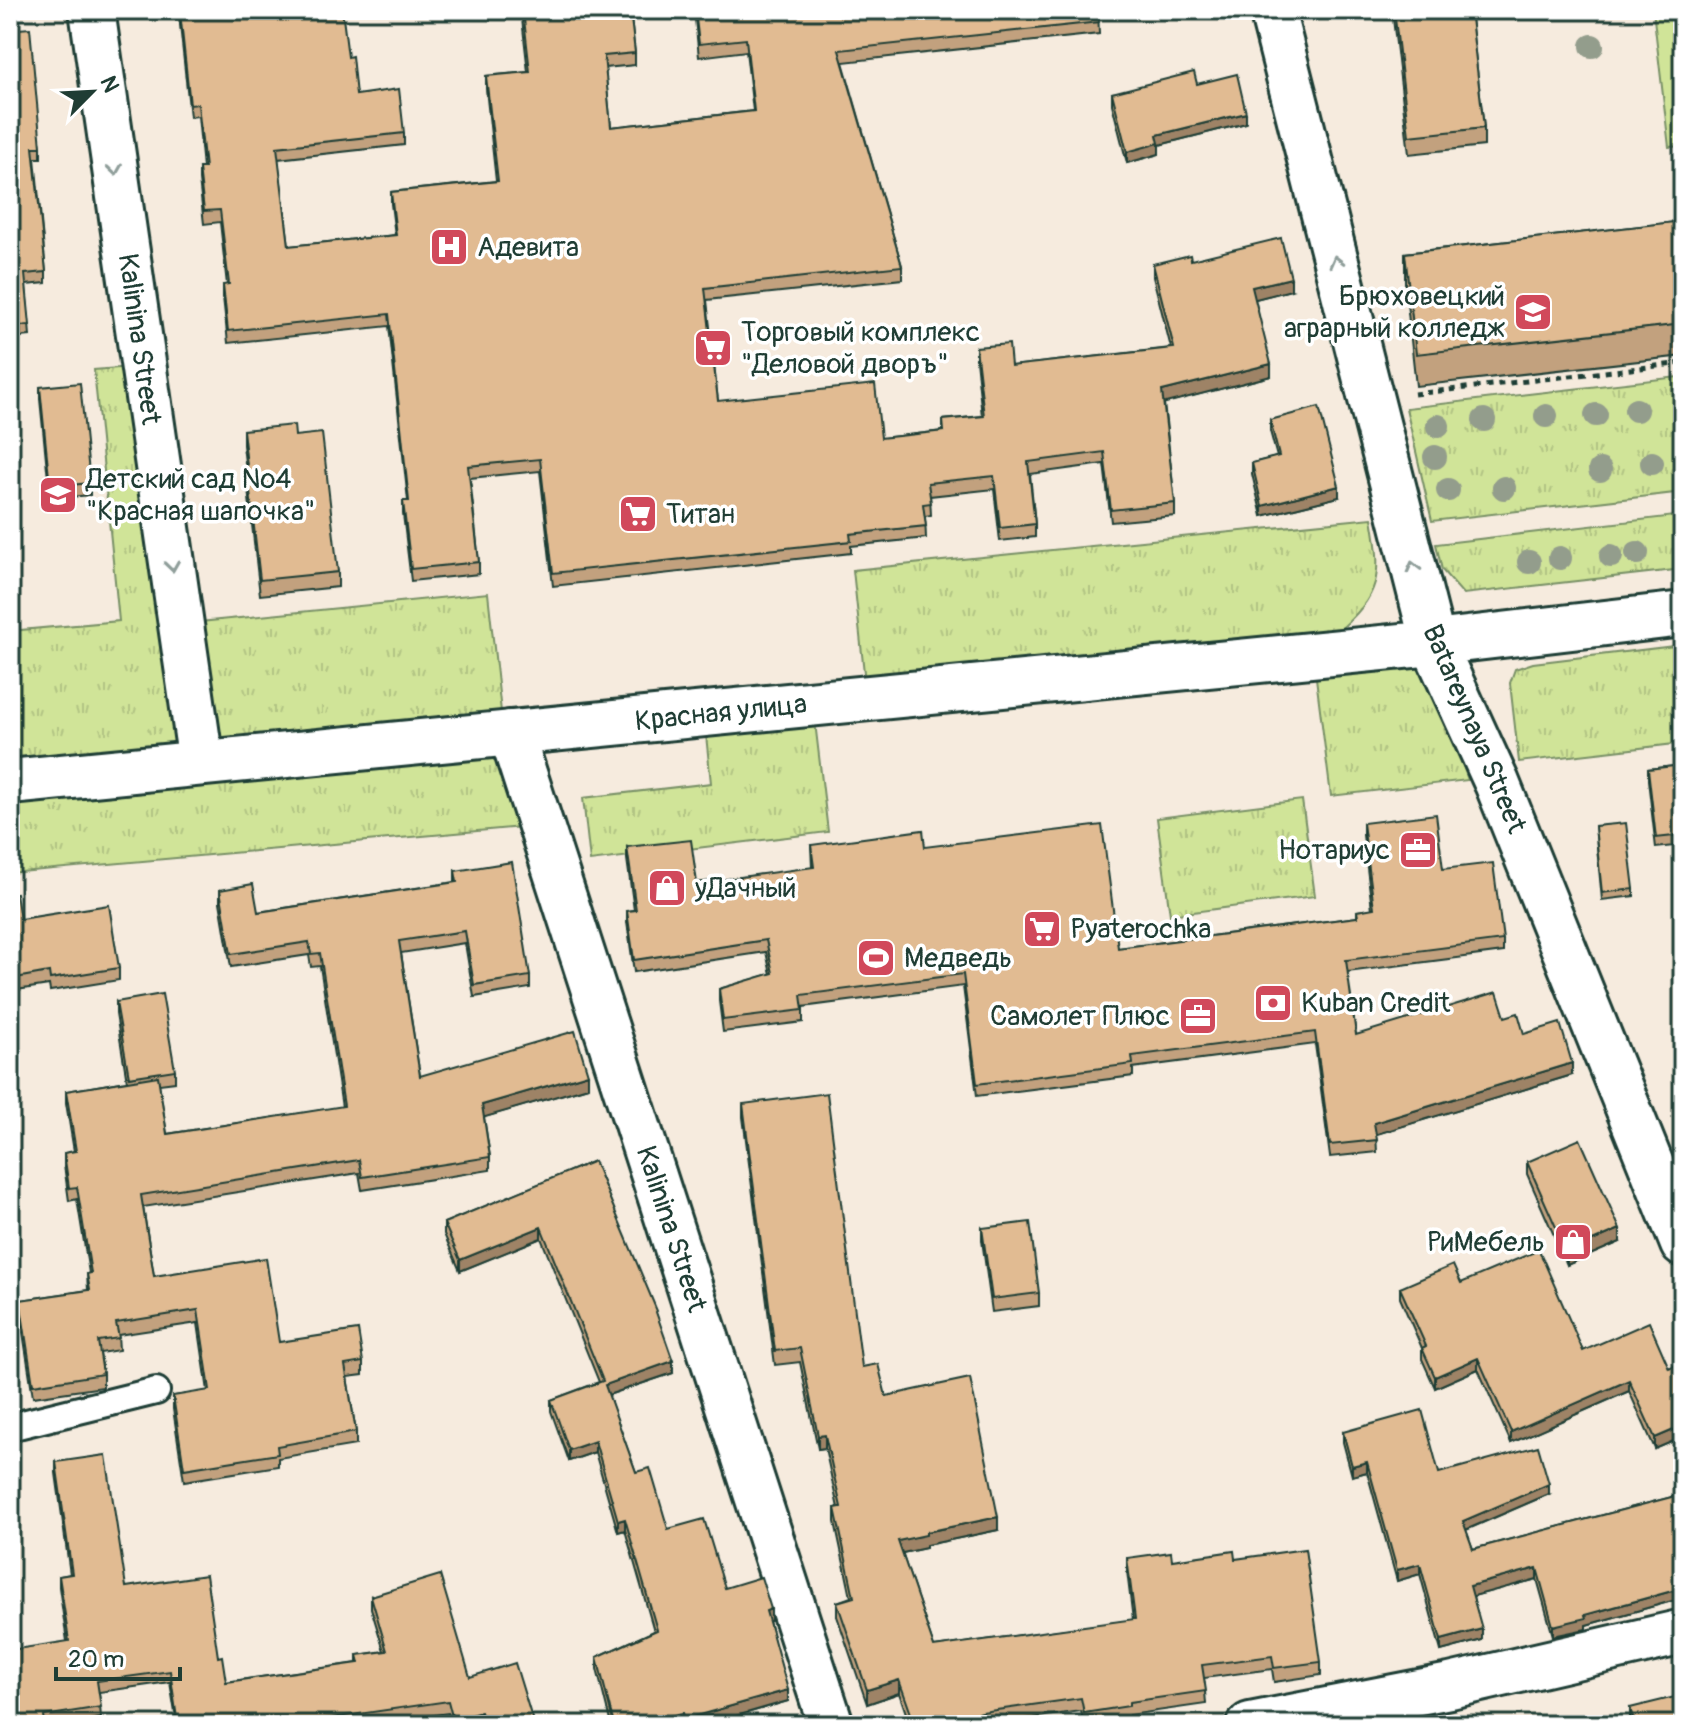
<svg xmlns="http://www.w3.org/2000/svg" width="1693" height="1735" font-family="Pangolin,sans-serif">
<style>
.grass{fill:url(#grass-tufts);stroke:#789066;stroke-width:2}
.green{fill:#d0e498;stroke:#789066;stroke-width:2}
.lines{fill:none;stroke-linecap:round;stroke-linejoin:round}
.service-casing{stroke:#1f3d34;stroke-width:32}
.minor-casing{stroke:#1f3d34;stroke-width:50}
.tertiary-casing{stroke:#1f3d34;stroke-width:50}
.path{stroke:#1f3d34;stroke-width:5;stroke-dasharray:6 6;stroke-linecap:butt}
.service{stroke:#fff;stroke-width:26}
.minor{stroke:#fff;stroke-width:44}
.tertiary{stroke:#fff;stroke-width:44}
.tree{fill:#939d8c}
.wall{fill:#c2a17e;stroke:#1f3d34;stroke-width:2}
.shaded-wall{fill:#9e8366;stroke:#1f3d34;stroke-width:2}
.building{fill:#e1bb92;stroke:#1f3d34;stroke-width:2}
.oneway{stroke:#8f9e9a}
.labels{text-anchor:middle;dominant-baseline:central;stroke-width:7;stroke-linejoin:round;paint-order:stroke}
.poi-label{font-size:28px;fill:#1f3d34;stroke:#fff;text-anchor:start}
.street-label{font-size:28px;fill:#1f3d34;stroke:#fff}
</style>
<defs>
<pattern id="grass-tufts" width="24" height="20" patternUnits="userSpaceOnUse" patternTransform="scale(2)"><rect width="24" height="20" fill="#d0e498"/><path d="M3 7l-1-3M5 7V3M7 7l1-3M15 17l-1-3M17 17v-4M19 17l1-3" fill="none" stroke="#b2c484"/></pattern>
</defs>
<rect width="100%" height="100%" fill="#f6ebde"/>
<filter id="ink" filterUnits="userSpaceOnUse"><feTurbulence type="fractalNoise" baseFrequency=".0125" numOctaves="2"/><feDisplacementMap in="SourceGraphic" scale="16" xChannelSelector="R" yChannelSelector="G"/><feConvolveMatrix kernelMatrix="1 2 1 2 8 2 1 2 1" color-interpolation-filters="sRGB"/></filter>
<g filter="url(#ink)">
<path class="grass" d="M131,367L186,749L23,766L10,744V631L119,621L94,370Z
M1678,377L1683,425V492L1432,521L1406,408Z
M1683,515V569L1463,594L1442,570L1436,544Z
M1372,518C1382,576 1382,594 1335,634L865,682L853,570Z
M488,593L502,721L227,746L213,734L200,622Z
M1683,645V743L1519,762L1510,683L1515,669L1533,663Z
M1411,660L1422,667L1433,680L1468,780L1331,796L1315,670Z
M815,722L828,832L590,861L583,798L711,783L706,735Z
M485,754L503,765L522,827L10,873V799Z
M1302,800L1315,896L1170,915L1157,818Z"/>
<path class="green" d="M1653,10H1683V146L1669,147Z"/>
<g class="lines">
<g class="service-casing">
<path id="service" d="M10,1427L156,1391"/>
</g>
<g class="minor-casing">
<path id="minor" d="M92,10L201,763
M1683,614L1433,643L1497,783L1683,1244
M511,733L831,1725
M1250,1725L1450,1686L1683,1632"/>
</g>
<g class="tertiary-casing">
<path id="tertiary" d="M10,782L1433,643L1272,10"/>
</g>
<path class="path" d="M1414,394L1683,363"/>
<use href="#service" class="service"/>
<use href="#minor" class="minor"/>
<use href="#tertiary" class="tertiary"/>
</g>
<g class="tree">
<circle cx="1592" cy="46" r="12"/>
<circle cx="1636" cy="410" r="12"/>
<circle cx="1596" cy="415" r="12"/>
<circle cx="1546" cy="416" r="12"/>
<circle cx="1484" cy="420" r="12"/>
<circle cx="1438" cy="426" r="12"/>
<circle cx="1435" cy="457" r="12"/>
<circle cx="1652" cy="463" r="12"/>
<circle cx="1600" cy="470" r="12"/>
<circle cx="1504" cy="488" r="12"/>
<circle cx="1448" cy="490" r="12"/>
<circle cx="1637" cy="553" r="12"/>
<circle cx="1611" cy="556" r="12"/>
<circle cx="1560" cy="558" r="12"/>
<circle cx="1529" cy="562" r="12"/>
</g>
<path class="wall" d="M10,10L19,29L41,147V158H35L46,272V283L26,285L30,336L10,338Z
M521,10H630L635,53V65L605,68L611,127L753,111L746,51L699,57L694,10H1098L1099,34L843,62L902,266V279L707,300L718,401L881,438L943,431V420L982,416L976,360V347L1011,366L1171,348L1153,277V264L1191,260L1291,290L1255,299L1271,376L1164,403L1175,503V516L1111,522L1104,464L1030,474L1035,524V537L1000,541L994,489L930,496L931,515L925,516L926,538L851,546V553L553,586L540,471L470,478L479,562V574L411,581L403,514V501H408L389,326L228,343L223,297V285H227L220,222L204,224L199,180V168H203L198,116L190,117L180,25V12L348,57L356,95L404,133V145L278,159L289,246L395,235L391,204V192L496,181L486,89V76L528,72Z
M1392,10H1470L1484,128V146L1409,154Z
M1197,84L1246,123L1159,145V154L1127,163L1112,104V93Z
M1683,221V356L1416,386L1405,285V253Z
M40,387L90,483V495L50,499L40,399Z
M1270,420L1339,497L1262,516L1252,474V463L1277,457L1270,431Z
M243,430L295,436L338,572V587L260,595L243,445Z
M1683,765V845L1656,848L1648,780V769Z
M1363,823L1443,869L1503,940V952L1347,972L1356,1035L1505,1017L1572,1075L1376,1134L1377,1152L1330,1157L1315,1044L1133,1068V1076L977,1096L963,986L803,1007V1022L723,1032L719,1001V989L771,974L766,952L634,972L627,922V911L634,910L627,859V847L697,883L812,868L811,845L925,847L1118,948L1357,917V911L1372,909L1363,835Z
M1595,826L1634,889V896L1602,900Z
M455,871L530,976V988L474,997L465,943L401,953L420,1076L588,1087L484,1117L490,1157V1170L362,1190L359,1173L143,1207L154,1276L279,1342L363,1362V1375L347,1377L356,1432V1445L278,1458V1466L184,1481L173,1409V1396L208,1391L198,1323L118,1335L119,1350L100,1353L103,1374V1387L33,1397L20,1313V1300L88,1290L87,1274L89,1273L77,1199L69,1201L64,1165V1153L74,1151L66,1103V1091L127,1081L116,1014V1002L175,1070V1082L159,1084L167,1134L342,1107L320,966L311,967L309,955L231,967L220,902V890L258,912L455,882Z
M10,894L20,919L119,968V980L50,991L49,985L10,991Z
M743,1104L862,1367L998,1530L926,1545V1548L902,1553L934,1647L1133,1620L1127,1571V1558L1172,1560L1235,1559L1321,1662V1675L1274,1682L1272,1669L1204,1678L1206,1704L1129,1715V1719L1089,1725H1084L1081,1711L982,1725H910L899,1693L867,1704L837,1616V1602L851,1597L835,1522V1508H838L825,1448L818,1449L800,1362L775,1365L743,1117Z
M594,1161L657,1316L673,1373L608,1395L636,1472L668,1529L725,1588L771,1621H769L788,1701L705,1725H611L597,1669V1657L654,1631L625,1530L618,1532L595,1452L569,1461L551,1411V1400L599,1382L541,1238L460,1271L444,1234V1223Z
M1527,1162L1620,1242L1567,1265L1527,1174Z
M982,1228L1039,1293V1306L992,1312L982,1240Z
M1461,1283L1583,1351L1669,1368L1683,1365V1437L1655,1449L1629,1391L1511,1443L1478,1369L1435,1388L1422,1359V1348L1400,1298V1288Z
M1343,1432L1439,1473L1549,1494L1466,1530L1473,1549L1683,1494V1598L1586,1625V1629L1553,1636L1537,1579L1473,1596L1482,1640L1441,1651L1420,1574L1397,1581L1367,1472L1352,1476L1343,1442Z
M56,1462L126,1587L218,1657L226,1682L357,1663V1655L384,1651L371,1608V1596L470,1677L534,1725H481V1724L476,1725H451L448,1713L362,1725H177L170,1682L99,1692L101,1718L56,1725H10L67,1641L59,1587V1576L70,1574L56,1473Z
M1630,1708L1683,1725H1632L1630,1719Z"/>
<path class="shaded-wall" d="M1246,113V123L1159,145V154L1127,163V152L1157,135Z
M1291,278V290L1252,300V287Z
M1271,364V376L1162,404V391Z
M1339,486V497L1262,516V506Z
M1572,1063V1075L1374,1135V1123Z
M588,1074V1087L482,1118V1105Z
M541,1227V1238L460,1271V1260Z
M1620,1229V1242L1567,1265V1252Z
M1478,1358V1369L1435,1388V1377Z
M673,1361V1373L605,1396V1385Z
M1629,1380V1391L1511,1443V1432Z
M1683,1426V1437L1655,1449V1438Z
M825,1435V1448L818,1449V1436Z
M595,1441V1452L569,1461V1450Z
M1367,1462V1472L1352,1476V1466Z
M1549,1484V1494L1463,1531V1521Z
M998,1517V1530L926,1545V1548L898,1554V1541L926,1532Z
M625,1519V1530L618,1532V1521Z
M1420,1564V1574L1397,1581V1570Z
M1537,1568V1579L1470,1597V1586Z
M1683,1588V1598L1586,1625V1629L1553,1636V1626L1585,1615Z
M771,1609V1621L766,1622V1611Z
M1482,1629V1640L1441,1651V1640Z
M899,1680V1693L867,1704V1690Z
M788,1690V1701L705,1725H685V1719Z
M481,1712V1724L476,1725H453V1720Z
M982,1712V1725H944Z
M683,1713V1725H629Z"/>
<path class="building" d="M10,10H17L19,29L30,28L41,147H33L46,272L25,274L30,325L10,327Z
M203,10H329V12L342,10L348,57L352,56L356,95L399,89L404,133L277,147L289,246L396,235L391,192L498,181L486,76L530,72L523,10H630L635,53L604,56L611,127L754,111L746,39L699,44L695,10H1098L1099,22L839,50L902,266L705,288L718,401L875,384L881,438L944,431L943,420L984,416L976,347L1009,344L1011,366L1174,348L1153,264L1190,255L1191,260L1281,238L1291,278L1252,287L1271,364L1162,391L1175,503L1111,510L1104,452L1028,462L1035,524L1000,528L994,476L928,483L931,503L923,504L926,526L850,534L851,541L553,573L540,459L468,466L479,562L411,569L403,501H409L389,314L228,331L223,285L229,284L220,210L204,211L199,168H205L198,104L190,105L180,12Z
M1394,10H1470L1484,128L1409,136Z
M1194,72L1197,84L1237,74L1246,113L1157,135L1159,143L1127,152L1112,93Z
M1683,221V324L1416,354L1405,253Z
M80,383L90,483L50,487L40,387Z
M1319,407L1339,486L1262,506L1252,463L1279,456L1270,420Z
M294,425L295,436L322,433L338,572L260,580L243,430Z
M1683,765V835L1656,838L1648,769Z
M1436,814L1443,869L1493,863L1503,940L1346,960L1356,1035L1497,992L1505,1017L1518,1013L1524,1034L1560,1023L1572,1063L1374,1123L1377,1140L1330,1145L1315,1032L1132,1056L1133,1064L977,1084L963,974L801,995L803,1010L723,1020L719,989L773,973L766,940L634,960L627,911L636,910L627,847L691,840L697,883L814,867L811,845L923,830L925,847L1102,825L1118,948L1358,917L1357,911L1374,908L1363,823Z
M1626,823L1634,889L1602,893L1595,826Z
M512,862L530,976L474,985L465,931L399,941L420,1076L575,1031L588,1074L482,1105L490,1157L362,1177L359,1160L141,1195L154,1276L266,1258L279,1342L358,1330L363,1362L345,1365L356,1432L277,1446L278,1454L184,1469L173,1396L210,1390L198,1310L116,1323L119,1338L98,1341L103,1374L33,1385L20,1300L90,1290L87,1274L91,1273L77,1187L69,1188L64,1153L76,1151L66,1091L158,1076L167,1134L344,1106L320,953L311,954L309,942L231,954L220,890L253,884L258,912L457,882L455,871Z
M16,893L20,919L109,905L119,968L50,979L49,972L10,979V894Z
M162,994L175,1070L129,1077L116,1002Z
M827,1093L862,1367L878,1364L886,1396L970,1378L998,1517L926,1532V1535L898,1541L934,1647L1135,1619L1127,1558L1171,1552L1172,1560L1234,1551L1235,1559L1305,1549L1321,1662L1274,1668L1272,1656L1202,1665L1206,1691L1129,1702V1706L1084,1713L1081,1698L982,1712L944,1725H915L899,1680L867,1690L837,1602L854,1597L835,1508L841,1507L825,1435L818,1436L800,1348L775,1351L743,1104Z
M1580,1139L1620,1229L1567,1252L1527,1162Z
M594,1161L657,1311L656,1312L673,1361L605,1385L636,1472L650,1468L668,1529L704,1519L725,1588L761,1577L771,1609L766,1611L788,1690L685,1719L683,1713L629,1725H614L597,1657L657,1630L625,1519L618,1521L595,1441L569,1450L551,1400L603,1381L541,1227L460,1260L444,1223Z
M1030,1222L1039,1293L992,1299L982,1228Z
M1539,1250L1583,1351L1649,1322L1669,1368L1682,1362L1683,1365V1426L1655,1438L1629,1380L1511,1432L1478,1358L1435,1377L1422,1348L1426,1346L1400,1288L1453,1265L1461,1283Z
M1422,1410L1439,1473L1538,1446L1549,1484L1463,1521L1473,1549L1683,1494V1588L1585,1615L1586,1618L1553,1626L1537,1568L1470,1586L1482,1629L1441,1640L1420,1564L1397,1570L1367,1462L1352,1466L1343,1432Z
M106,1455L126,1587L206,1575L218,1657L222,1656L226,1682L359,1663L357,1655L387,1651L371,1596L440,1575L470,1677L515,1663L534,1725H485L481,1712L453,1720L448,1701L317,1720L318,1725H178L170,1671L97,1681L101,1707L44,1716L45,1725H10V1650L69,1641L59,1576L72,1574L56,1462Z
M1683,1695V1725H1635L1630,1708Z"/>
<defs><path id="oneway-chevron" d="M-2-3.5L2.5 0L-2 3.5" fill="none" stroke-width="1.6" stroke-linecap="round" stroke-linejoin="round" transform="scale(2)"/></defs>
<g class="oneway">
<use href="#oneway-chevron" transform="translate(115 170) rotate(82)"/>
<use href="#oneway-chevron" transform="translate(1336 261) rotate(-104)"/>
<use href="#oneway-chevron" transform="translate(172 566) rotate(82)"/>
<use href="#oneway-chevron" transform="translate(1413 567) rotate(-104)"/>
</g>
</g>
<defs>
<g id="hospital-square" transform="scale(2)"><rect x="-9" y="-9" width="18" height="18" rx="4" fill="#d1495b" stroke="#fff"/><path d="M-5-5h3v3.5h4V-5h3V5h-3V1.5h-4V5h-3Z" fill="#fff"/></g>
<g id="university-square" transform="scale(2)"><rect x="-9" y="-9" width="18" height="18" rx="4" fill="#d1495b" stroke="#fff"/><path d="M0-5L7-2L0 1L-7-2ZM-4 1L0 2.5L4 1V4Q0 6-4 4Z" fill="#fff"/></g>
<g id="supermarket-square" transform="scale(2)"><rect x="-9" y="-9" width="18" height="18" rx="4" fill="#d1495b" stroke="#fff"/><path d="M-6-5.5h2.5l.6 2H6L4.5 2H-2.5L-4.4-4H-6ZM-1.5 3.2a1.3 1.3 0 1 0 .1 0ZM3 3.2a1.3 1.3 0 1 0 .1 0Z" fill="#fff"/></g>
<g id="school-square" transform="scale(2)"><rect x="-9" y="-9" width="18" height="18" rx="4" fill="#d1495b" stroke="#fff"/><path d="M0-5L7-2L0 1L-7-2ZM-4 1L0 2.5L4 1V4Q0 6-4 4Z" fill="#fff"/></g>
<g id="office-square" transform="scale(2)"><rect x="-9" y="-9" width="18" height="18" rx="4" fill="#d1495b" stroke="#fff"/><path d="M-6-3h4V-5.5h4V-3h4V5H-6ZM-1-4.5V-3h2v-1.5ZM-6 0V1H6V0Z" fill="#fff"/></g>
<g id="shop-square" transform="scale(2)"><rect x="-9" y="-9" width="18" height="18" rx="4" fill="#d1495b" stroke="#fff"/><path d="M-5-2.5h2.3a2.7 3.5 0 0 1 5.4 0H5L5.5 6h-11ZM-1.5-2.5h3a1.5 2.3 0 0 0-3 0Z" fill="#fff"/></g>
<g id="stadium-square" transform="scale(2)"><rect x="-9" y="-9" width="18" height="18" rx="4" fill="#d1495b" stroke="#fff"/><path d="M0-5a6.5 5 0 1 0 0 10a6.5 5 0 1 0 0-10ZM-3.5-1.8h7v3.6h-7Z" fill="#fff"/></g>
<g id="bank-square" transform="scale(2)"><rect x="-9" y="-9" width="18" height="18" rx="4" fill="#d1495b" stroke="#fff"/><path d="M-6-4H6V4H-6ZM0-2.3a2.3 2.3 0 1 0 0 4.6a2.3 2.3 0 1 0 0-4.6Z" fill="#fff"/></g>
</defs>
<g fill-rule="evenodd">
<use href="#hospital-square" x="449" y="247"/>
<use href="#university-square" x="1533" y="312"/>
<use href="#supermarket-square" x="713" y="348"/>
<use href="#school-square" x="58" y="495"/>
<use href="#supermarket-square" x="638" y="514"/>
<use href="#office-square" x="1418" y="850"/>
<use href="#shop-square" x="667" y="888"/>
<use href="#supermarket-square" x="1042" y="929"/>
<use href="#stadium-square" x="876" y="958"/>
<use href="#bank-square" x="1273" y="1003"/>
<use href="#office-square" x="1198" y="1016"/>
<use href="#shop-square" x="1573" y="1242"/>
</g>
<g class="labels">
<g class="poi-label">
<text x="477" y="247">Адевита</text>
<text x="1505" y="296" text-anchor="end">Брюховецкий<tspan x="1505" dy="32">аграрный колледж</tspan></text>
<text x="741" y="332">Торговый комплекс<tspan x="741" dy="32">"Деловой дворъ"</tspan></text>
<text x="86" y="479">Детский сад №4<tspan x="86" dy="32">"Красная шапочка"</tspan></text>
<text x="666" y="514">Титан</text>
<text x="1390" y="850" text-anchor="end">Нотариус</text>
<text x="695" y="888">уДачный</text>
<text x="1070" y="929">Pyaterochka</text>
<text x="904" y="958">Медведь</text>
<text x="1301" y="1003">Kuban Credit</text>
<text x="1170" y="1016" text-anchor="end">Самолет Плюс</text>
<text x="1545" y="1242" text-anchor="end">РиМебель</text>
</g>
<g class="street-label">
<text transform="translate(139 339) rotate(82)">Kalinina Street</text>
<text transform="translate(721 713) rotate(-6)">Красная улица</text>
<text transform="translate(1474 729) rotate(67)">Batareynaya Street</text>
<text transform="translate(671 1229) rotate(72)">Kalinina Street</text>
</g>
</g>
<rect width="1693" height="1735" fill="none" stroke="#fff" stroke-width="40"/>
<rect x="20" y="20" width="1653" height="1695" fill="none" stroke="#1f3d34" stroke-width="3" filter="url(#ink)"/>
<g transform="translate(92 92) rotate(66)" stroke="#ffffff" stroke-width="6" paint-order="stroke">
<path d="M0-6L14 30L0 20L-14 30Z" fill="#1f3d34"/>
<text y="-12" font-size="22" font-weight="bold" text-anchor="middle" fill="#1f3d34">N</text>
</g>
<path d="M56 1667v12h124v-12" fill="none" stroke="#1f3d34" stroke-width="4"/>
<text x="68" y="1667" font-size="24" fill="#1f3d34" stroke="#ffffff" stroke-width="6" paint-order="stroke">20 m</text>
</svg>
